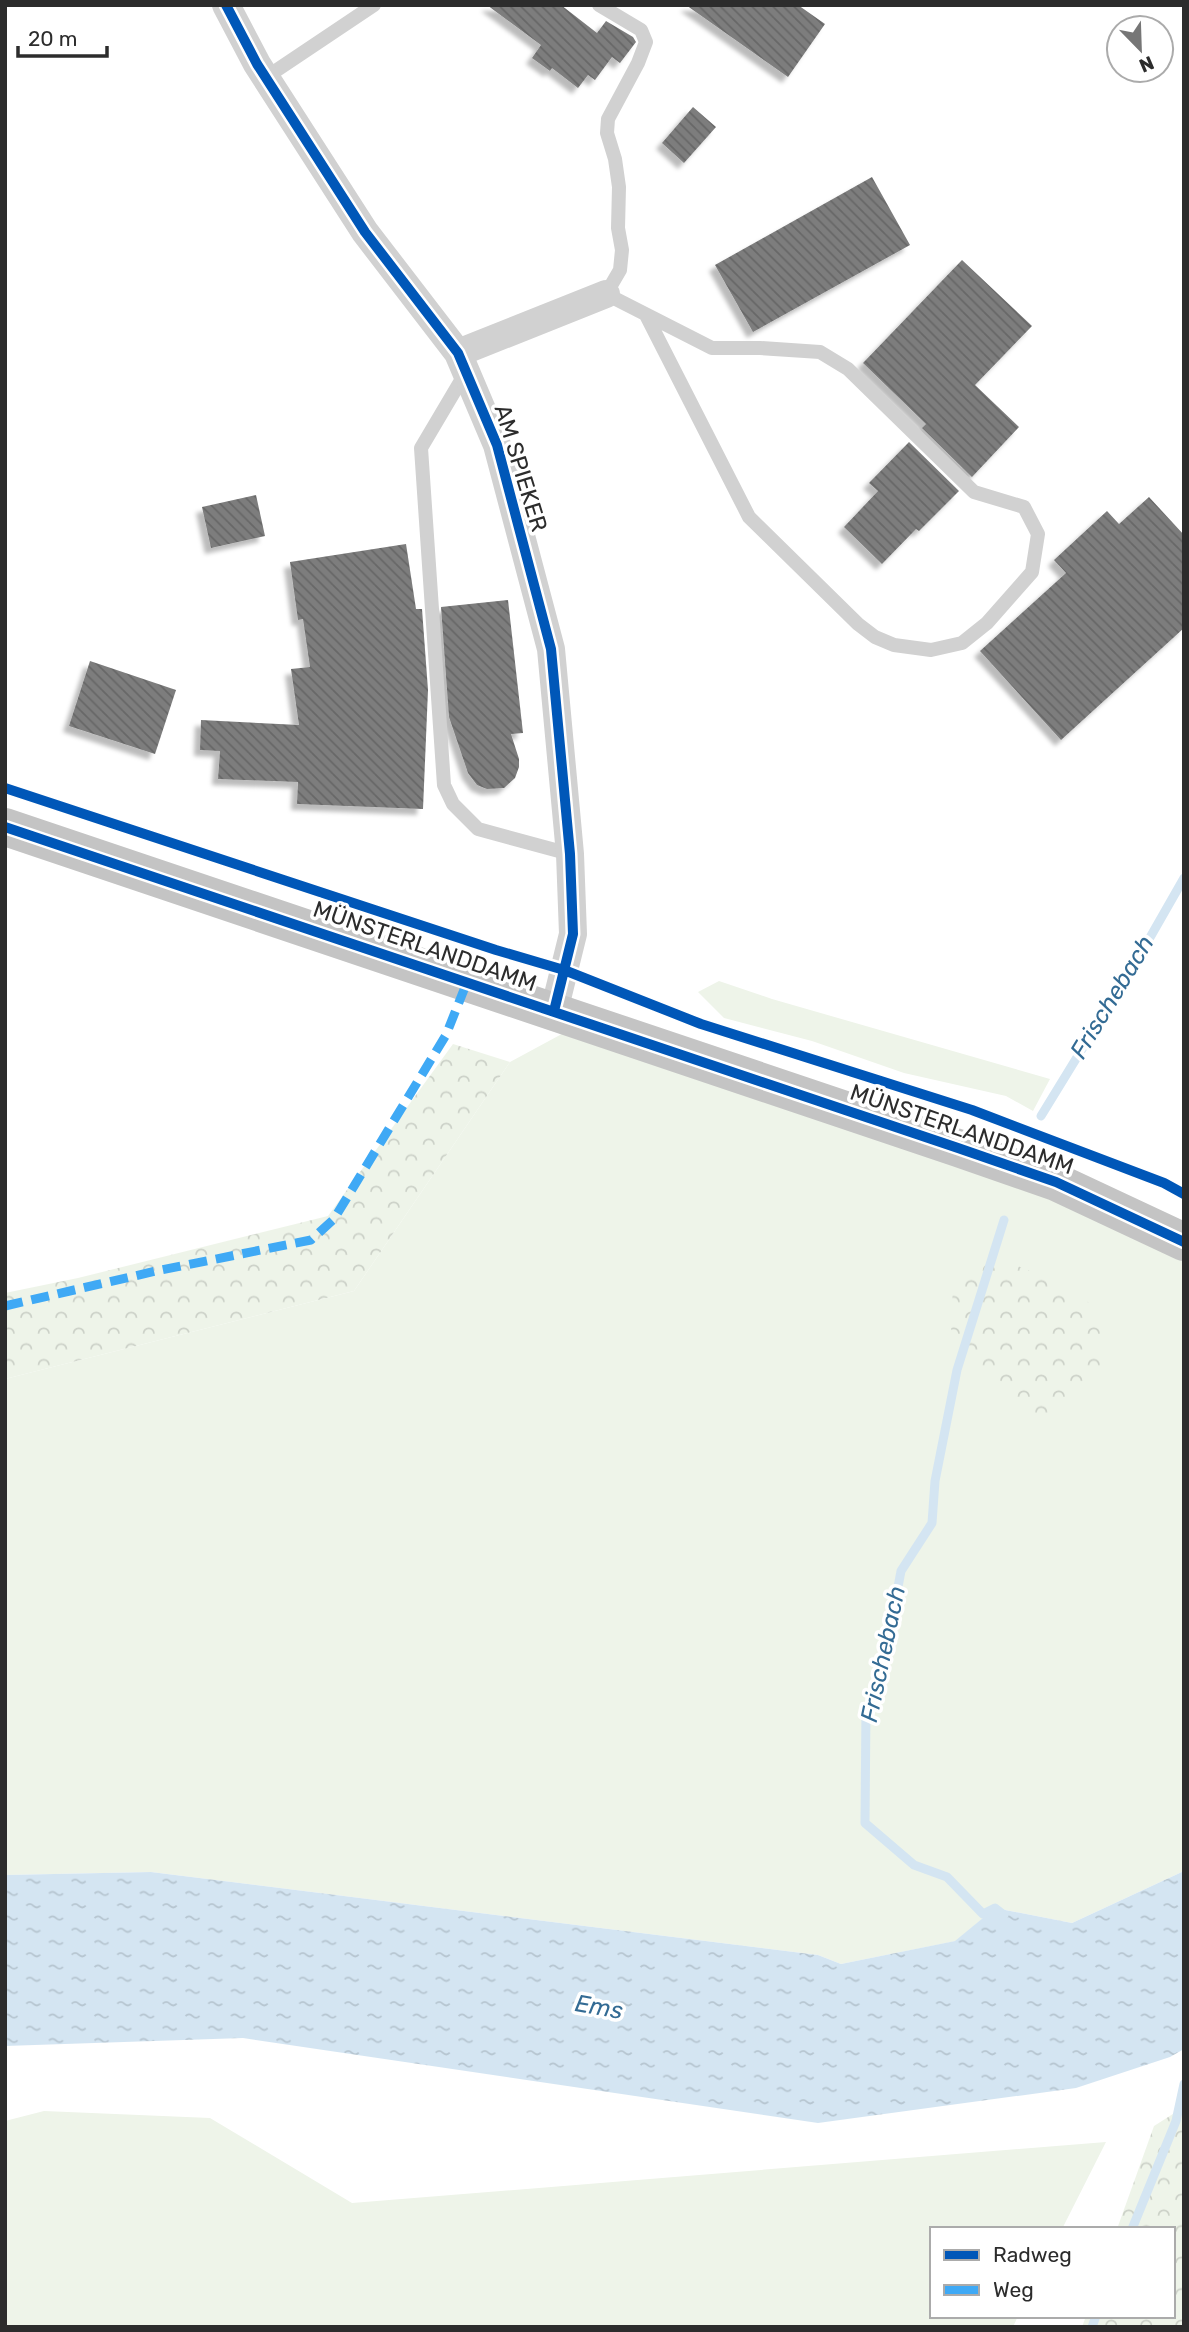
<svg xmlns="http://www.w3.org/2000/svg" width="1189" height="2332" font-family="Rubik,sans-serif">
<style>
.green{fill:#eef4e9}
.forest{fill:url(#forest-crowns)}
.water{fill:url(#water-ripples)}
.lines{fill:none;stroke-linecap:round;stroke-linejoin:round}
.stream{stroke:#d4e5f2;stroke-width:9}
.building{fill:url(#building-back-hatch);filter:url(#shadow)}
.lane{stroke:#d1d1d1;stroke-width:14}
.street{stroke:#d1d1d1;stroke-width:28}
.primary{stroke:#c4c4c4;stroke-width:38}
.quiet{stroke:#3fa9f5;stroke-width:9;stroke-dasharray:18 9;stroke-linecap:butt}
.cycleway-casing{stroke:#fff;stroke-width:15}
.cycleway{stroke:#0057b8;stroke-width:10}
.labels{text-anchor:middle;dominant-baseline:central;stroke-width:7;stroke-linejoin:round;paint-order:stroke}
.street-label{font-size:23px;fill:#2c2c2c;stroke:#fff}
.water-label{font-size:24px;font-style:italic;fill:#336b94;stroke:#fff}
</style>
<defs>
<pattern id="forest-crowns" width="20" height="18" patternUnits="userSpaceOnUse" patternTransform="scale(1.75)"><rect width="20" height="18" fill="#eef4e9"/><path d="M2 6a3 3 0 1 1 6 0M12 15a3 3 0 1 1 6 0" fill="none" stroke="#ccd1c8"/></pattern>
<pattern id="water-ripples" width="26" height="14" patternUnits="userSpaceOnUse" patternTransform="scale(1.75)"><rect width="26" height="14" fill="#d4e5f2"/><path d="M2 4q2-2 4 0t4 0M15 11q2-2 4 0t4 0" fill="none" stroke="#b6c5d0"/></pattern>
<pattern id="building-back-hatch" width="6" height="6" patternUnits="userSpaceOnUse" patternTransform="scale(1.75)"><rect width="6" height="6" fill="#7d7d7d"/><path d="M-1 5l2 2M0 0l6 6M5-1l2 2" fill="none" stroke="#676767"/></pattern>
<filter id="shadow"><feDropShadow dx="-6" dy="6" stdDeviation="2" flood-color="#0004"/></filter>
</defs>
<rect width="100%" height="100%" fill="#fff"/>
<path class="green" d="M719,981L772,999L1050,1079L1033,1111L1006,1096L904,1073L812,1041L724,1018L698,992Z
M584,1022L1184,1242V1871L1072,1923L995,1908L956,1941L841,1964L818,1955L151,1872L5,1875V1379L354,1291L510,1062Z
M44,2111L210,2118L352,2203L1106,2142L1062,2229H932V2316H1018L1013,2327H5V2121Z"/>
<path class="forest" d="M453,1044L510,1062L354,1291L5,1379V1293L78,1278L328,1216Z
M996,1257L1073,1289L1105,1317L1100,1371L1044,1429L993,1391L951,1336L953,1282Z
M1184,2107V2327H1082L1086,2316H1173V2229H1117L1154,2126Z"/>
<path class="water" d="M1184,1871V2049L1170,2057L1076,2088L818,2123L243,2038L5,2046V1875L151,1872L818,1955L841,1964L955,1941L995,1908L1072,1923Z"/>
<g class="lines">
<path class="stream" d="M1041,1116L1144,948L1184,878
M1004,1915L995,1908L983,1914L947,1877L914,1865L865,1823L866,1708L878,1694L901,1571L932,1523L935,1481L957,1370L1004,1220
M1132,2229L1176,2121L1184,2084
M1092,2327L1096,2316"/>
</g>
<path class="building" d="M487,5H561L597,33L606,21L633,37L636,42L620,63L612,57L595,80L588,75L578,88L552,68L550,71L532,58L541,45Z
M686,5H798L825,24L788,77Z
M693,107L716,127L684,163L662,143Z
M872,177L910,245L753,332L715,265Z
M962,260L1032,326L975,385L1019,427L972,477L922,428L926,424L863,363Z
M909,442L959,491L919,531L916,529L882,564L844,527L878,491L869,483Z
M256,495L265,536L211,548L202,507Z
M1149,497L1184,535V628L1061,740L980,651L1066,573L1054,560L1107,511L1119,524Z
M406,544L416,609H422L428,690L423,809L297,804L298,782L218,779L220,751L200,750L201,720L299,725L291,669L310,667L303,619L298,620L290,562Z
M508,600L523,733L511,734L519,759V767L515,778L504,788L487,789L477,785L468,773L449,717L441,607Z
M90,661L176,690L155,754L69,726Z"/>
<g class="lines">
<path class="lane" d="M599,5L641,30L646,42L638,63L608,119L607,133L615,159L619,187L618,228L622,250L620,270L606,294L712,348H760L820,352L848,369L974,492L1024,507L1038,534L1032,572L987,623L962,643L931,650L894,645L875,637L858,624L749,517L646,315
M265,78L374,5
M466,372L421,448L444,785L453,804L478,829L570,854"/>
<path class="street" d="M226,5L257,64L365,232L458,353L497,445L551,649L570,854L573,934L554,1011
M458,353L606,294"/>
<path class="primary" d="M5,827L958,1148L1056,1182L1184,1242"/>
<path class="quiet" d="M5,1306L156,1271L311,1240L334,1219L446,1035L467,982"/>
<g class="cycleway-casing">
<path id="cycleway" d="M226,5L257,64L365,232L458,353L497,445L551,649L570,854L573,934L554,1011
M5,788L496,950L564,970L701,1024L972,1110L1164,1183L1184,1194
M5,827L958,1148L1056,1182L1184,1242"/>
</g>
<use href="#cycleway" class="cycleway"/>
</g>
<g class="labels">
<g class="street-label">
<text transform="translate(521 468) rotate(73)">AM SPIEKER</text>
<text transform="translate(425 946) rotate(19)">MÜNSTERLANDDAMM</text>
<text transform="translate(962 1129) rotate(19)">MÜNSTERLANDDAMM</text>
</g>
<g class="water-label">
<text transform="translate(1112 997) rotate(-59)">Frischebach</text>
<text transform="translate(883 1654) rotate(-78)">Frischebach</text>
<text transform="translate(599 2007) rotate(10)">Ems</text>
</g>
</g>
<rect width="1189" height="2332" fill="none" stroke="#2c2c2c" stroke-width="14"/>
<rect x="930" y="2227" width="245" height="91" fill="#ffffff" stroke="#ababab" stroke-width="2"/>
<rect x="944" y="2250" width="35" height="10" fill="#0057b8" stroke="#ababab" stroke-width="2"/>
<text x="993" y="2262" font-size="21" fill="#2c2c2c">Radweg</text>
<rect x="944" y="2285" width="35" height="10" fill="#3fa9f5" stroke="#ababab" stroke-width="2"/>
<text x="993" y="2297" font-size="21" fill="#2c2c2c">Weg</text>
<g transform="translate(1140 49) rotate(157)"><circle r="33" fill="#ffffff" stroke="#ababab" stroke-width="2"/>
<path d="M0-5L12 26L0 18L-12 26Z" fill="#767676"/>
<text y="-10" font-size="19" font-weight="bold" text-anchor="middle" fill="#2c2c2c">N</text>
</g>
<path d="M18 46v10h89v-10" fill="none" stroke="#2c2c2c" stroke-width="3.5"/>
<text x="28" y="46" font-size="21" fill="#2c2c2c" stroke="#ffffff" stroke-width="5" paint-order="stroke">20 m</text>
</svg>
